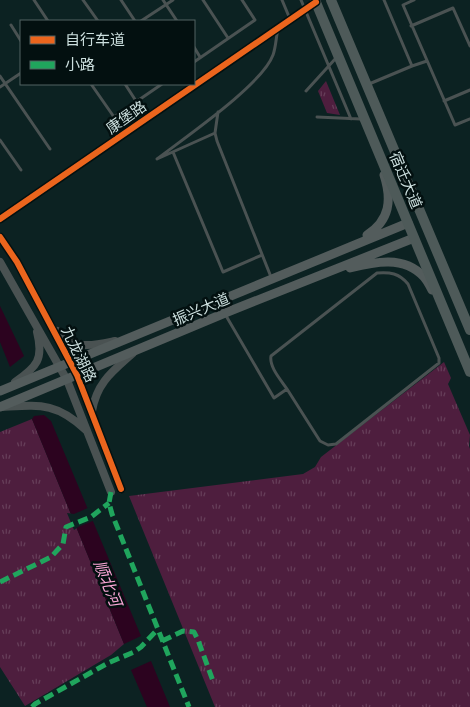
<svg xmlns="http://www.w3.org/2000/svg" width="470" height="707" font-family="'Source Serif 4','Noto Sans SC',serif">
<style>
.grass{fill:url(#grass-tufts)}
.water{fill:#2c031f}
.pier{fill:#0c2222}
.lines{fill:none;stroke-linecap:round;stroke-linejoin:round}
.service{stroke:#4a5252;stroke-width:3}
.minor{stroke:#4a5252;stroke-width:6}
.tertiary{stroke:#4a5252;stroke-width:8}
.secondary{stroke:#535c5c;stroke-width:9}
.primary{stroke:#4e5a59;stroke-width:10}
.quiet{stroke:#20a55d;stroke-width:5;stroke-dasharray:10 5;stroke-linecap:butt}
.cycleway-casing{stroke:#031010;stroke-width:9}
.cycleway{stroke:#eb651d;stroke-width:6}
.labels{text-anchor:middle;dominant-baseline:central;stroke-width:5;stroke-linejoin:round;paint-order:stroke}
.street-label{font-size:15px;fill:#ccdfde;stroke:#031010}
.water-label{font-size:16px;font-style:italic;fill:#faa6d6;stroke:#031010}
</style>
<defs>
<pattern id="grass-tufts" width="24" height="20" patternUnits="userSpaceOnUse" patternTransform="scale(1.25)"><rect width="24" height="20" fill="#4e1e3e"/><path d="M3 7l-1-3M5 7V3M7 7l1-3M15 17l-1-3M17 17v-4M19 17l1-3" fill="none" stroke="#663e59"/></pattern>
</defs>
<rect width="100%" height="100%" fill="#0c2222"/>
<path class="grass" d="M326,81L340,115L327,113L318,91Z
M444,362L451,378L448,384L470,435L469,446L470,449V707H215L129,496L303,474L315,467L321,457Z
M32,419L124,644L111,655L25,706L0,667V432Z"/>
<path class="water" d="M0,306L24,356L10,367L0,342Z
M44,415L51,421L141,636L124,644L32,419L34,416Z
M151,661L170,707H147L131,670Z"/>
<path class="pier" d="M90,507L95,520L78,527L74,530L67,513L74,514Z"/>
<g class="lines">
<path class="service" d="M34,0L48,21
M83,0L98,21
M121,0L135,21
M163,0L177,21
M203,0L228,38
M282,0L290,19
M301,0L351,119
M414,0L403,5L455,125L470,119
M141,21L173,0
M11,25L21,41
M411,26L453,8L470,46
M194,47L200,57
M194,62L255,20L242,0
M412,66L427,61
M0,76L50,149
M91,84L114,117L162,84
M125,84L136,101
M369,84L412,66L384,0
M0,87L21,73
M306,91L336,58
M444,101L470,90
M218,112L215,133L157,159C184,138 262,85 273,55C276,47 276,37 278,29
M317,117L361,119
M215,133L217,141L271,277
M0,140L21,170
M173,152L223,272L262,255
M225,314L274,398L287,389L320,441L328,445L336,444L439,363V358L408,284C399,273 390,272 377,273L271,356C269,367 281,380 287,389"/>
<path class="minor" d="M0,219L316,2"/>
<path class="tertiary" d="M0,237L17,262L77,375L121,489
M0,262L67,380L111,492
M57,331C77,350 91,346 115,341
M15,382C37,367 44,359 37,332
M2,407C40,405 56,402 86,430
M92,411C97,382 113,371 133,353"/>
<path class="secondary" d="M367,235C390,220 392,200 384,175
M350,268C374,262 404,255 424,277C427,280 430,286 432,290
M0,391L408,223
M0,407L225,313L414,238"/>
<path class="primary" d="M315,0L470,372
M331,0L470,330"/>
<path class="quiet" d="M111,492L109,503L112,514L189,707
M0,582L51,557L63,544L66,527L91,517L109,503
M162,641L183,631L194,632L198,640L213,681
M32,707L35,704L108,663L134,652L141,647L158,629"/>
<g class="cycleway-casing">
<path id="cycleway" d="M0,219L316,2
M0,237L17,262L77,375L121,489"/>
</g>
<use href="#cycleway" class="cycleway"/>
</g>
<g class="labels">
<g class="street-label">
<text transform="translate(126 117) rotate(-35)">康堡路</text>
<text transform="translate(406 180) rotate(67)">宿迁大道</text>
<text transform="translate(201 309) rotate(-23)">振兴大道</text>
<text transform="translate(79 354) rotate(64)">九龙湖路</text>
</g>
<g class="water-label">
<text transform="translate(108 583) rotate(68)">顺北河</text>
</g>
</g>
<rect x="20" y="20" width="175" height="65" fill="#031010" stroke="#536362"/>
<rect x="30" y="36" width="25" height="8" fill="#eb651d" stroke="#536362"/>
<text x="65" y="45" font-size="15" fill="#ccdfde">自行车道</text>
<rect x="30" y="61" width="25" height="8" fill="#20a55d" stroke="#536362"/>
<text x="65" y="70" font-size="15" fill="#ccdfde">小路</text>
</svg>
